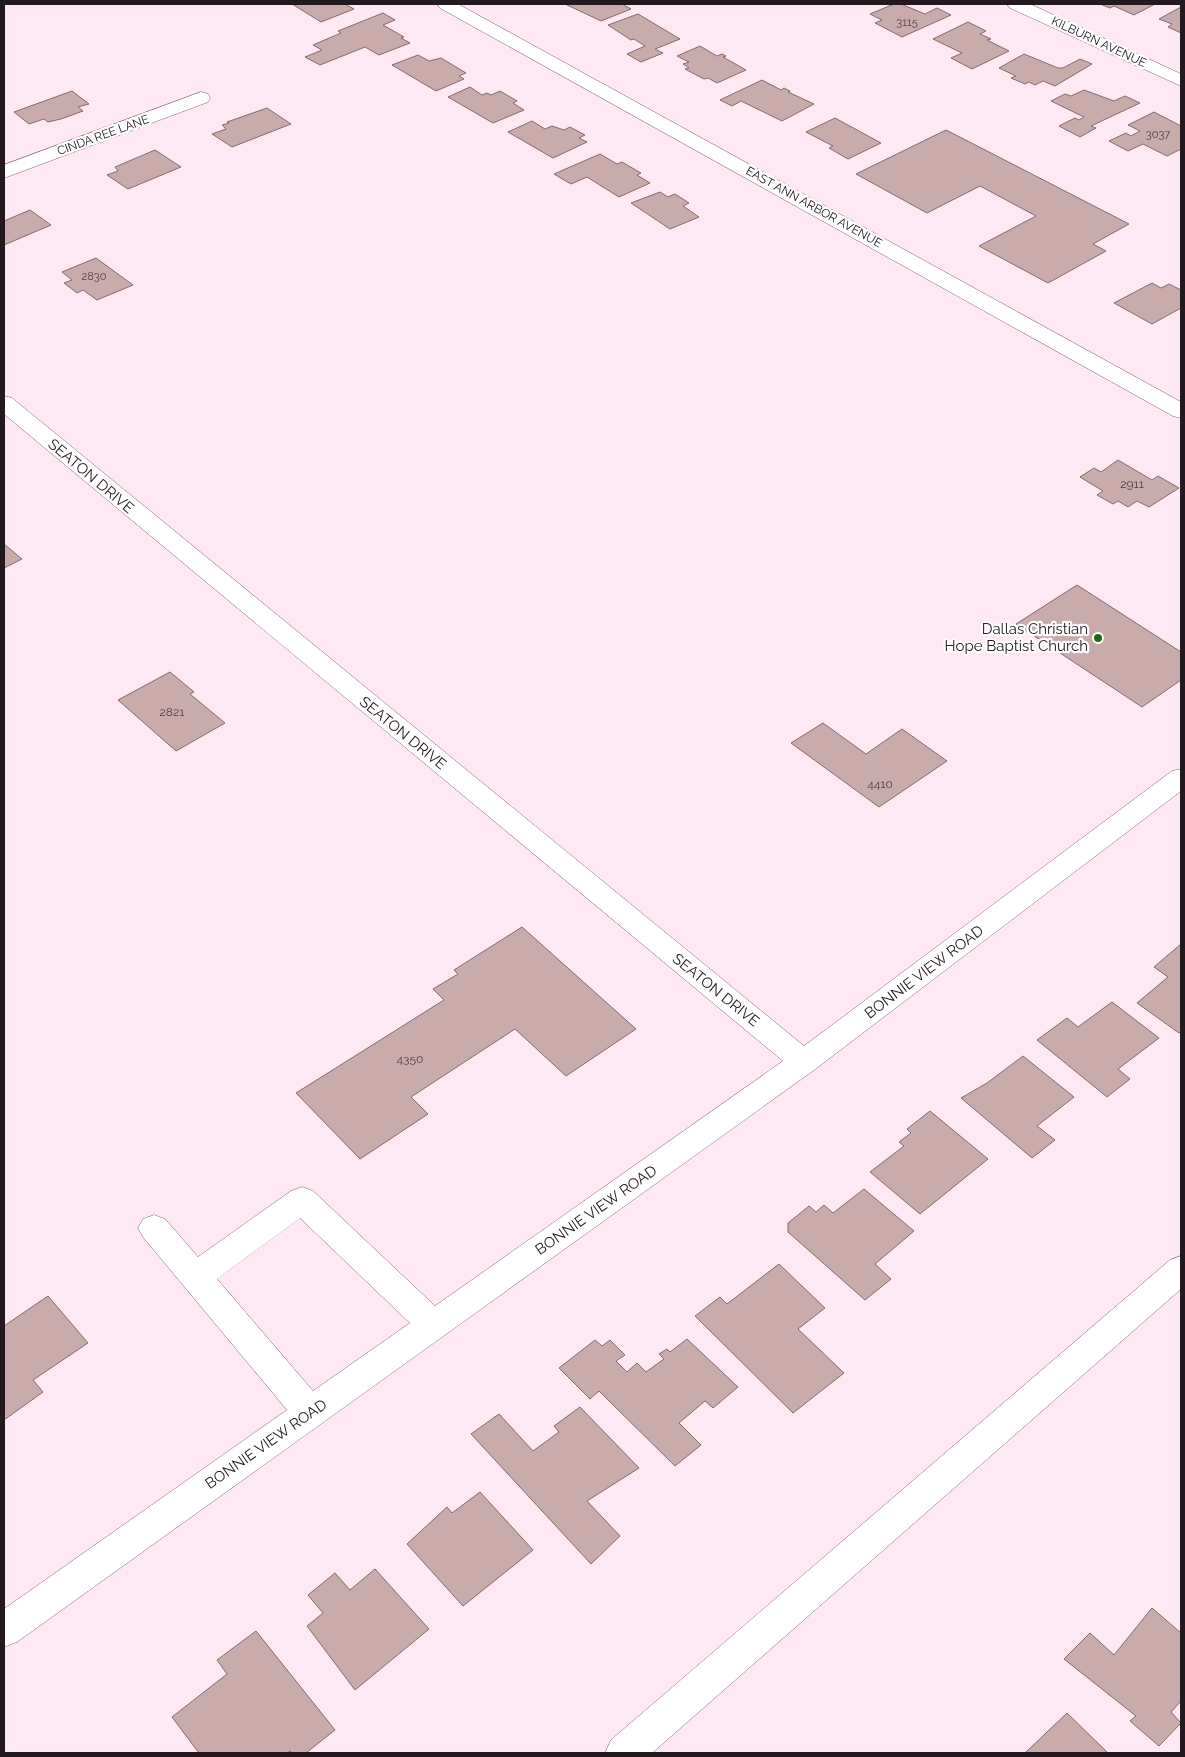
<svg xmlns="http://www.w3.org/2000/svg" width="1185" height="1757" font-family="Raleway,sans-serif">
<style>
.building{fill:#c9abac;stroke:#866a6b}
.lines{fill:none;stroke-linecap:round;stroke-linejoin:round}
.minor-casing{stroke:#7b6370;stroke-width:1}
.minor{fill:#fff;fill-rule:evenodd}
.poi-dot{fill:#206c0d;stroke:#fff;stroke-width:2}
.labels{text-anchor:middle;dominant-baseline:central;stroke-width:4.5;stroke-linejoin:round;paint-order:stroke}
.far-number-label{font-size:11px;fill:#4c3e42}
.far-street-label{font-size:12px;fill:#23191e;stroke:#fff}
.number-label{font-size:12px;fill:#4c3e42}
.street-label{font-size:15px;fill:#23191e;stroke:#fff}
.poi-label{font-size:15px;fill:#23191e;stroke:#fff;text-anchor:end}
</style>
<rect width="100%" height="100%" fill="#fee8f4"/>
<path class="building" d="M292,4H345L354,9L321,22Z
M565,4H622L631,9L601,21Z
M894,4H901L925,14L937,8L951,15L902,37L875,23L882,20L870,14Z
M1100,4H1155L1134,15L1114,6L1110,8Z
M1181,7V33L1168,27L1172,24L1159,19Z
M383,13L395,20L383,25L404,37L401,38L410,43L379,55L365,47L320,65L305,57L322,50L313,45L341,33L338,31Z
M638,14L680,39L655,49L663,53L641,62L627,54L645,46L634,39L631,40L608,25Z
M968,22L986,31L980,34L991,39L987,40L1009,51L972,69L951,58L962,53L933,39Z
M700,46L717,56L722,54L726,56L723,57L746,70L717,83L708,78L704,79L685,69L689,68L683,64L689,62L677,56Z
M1024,54L1058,68H1063L1080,59L1092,64L1055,86L1043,81L1035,85L1029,82L1025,84L1011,78L1016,76L999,68Z
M418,55L429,61L441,58L466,73L459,76L464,79L436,91L392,65Z
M762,80L781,90L784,88L790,91L788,92L814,104L782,121L741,101L732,106L720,100Z
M470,87L482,95L487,93L491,95L500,91L517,101L513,103L524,110L493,123L448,97Z
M1084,90L1114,101L1125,96L1140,103L1091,126L1096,128L1080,137L1059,126L1075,118L1079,120L1084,117L1051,101L1065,94L1071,96Z
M72,91L89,104L78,107L83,111L61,119L48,122L44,119L29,124L14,112Z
M267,108L291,124L232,147L212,134L226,129L222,125L229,123L227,122Z
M1154,112L1181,126V149L1167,156L1143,144L1128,151L1109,141L1126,133L1131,136L1140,131L1128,125Z
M835,118L881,143L848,159L829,148L833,146L806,132Z
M532,121L545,129L552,126L564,130L570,127L585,135L579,138L587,142L553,158L508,132Z
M946,130L987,151L1129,224L1093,244L1106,251L1048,283L979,246L1036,216L980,186L927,213L856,174Z
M155,150L181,167L128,189L107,175L118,171L115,167Z
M600,154L617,164L622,162L641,173L637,175L650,183L619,197L587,177L571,184L554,174Z
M660,192L668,197L675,194L689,203L683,206L699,217L670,229L631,203Z
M30,210L51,225L4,245V221Z
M96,258L133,285L97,300L83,290L77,293L64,283L72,280L62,272Z
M1152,283L1161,288L1169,284L1181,290V308L1152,324L1114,303Z
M1118,460L1152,480L1158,476L1179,488L1149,507L1137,501L1128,507L1118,501L1113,504L1097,495L1103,491L1080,477L1094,468L1101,472Z
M4,544L22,559L4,568Z
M1077,585L1181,652V680L1142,707L1016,624Z
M170,672L194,692L190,694L225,723L176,751L118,700Z
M823,723L866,754L902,729L947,761L879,807L791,743Z
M522,927L636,1029L566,1076L515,1029L411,1097L428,1114L360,1159L296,1093L444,1000L433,989L458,974L454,970Z
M1181,944V1031L1179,1033L1137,1003L1168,977L1154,967Z
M1112,1002L1159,1038L1118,1069L1130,1079L1107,1097L1037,1040L1067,1018L1078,1027Z
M1023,1056L1074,1097L1037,1126L1055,1140L1032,1158L961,1098L987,1083Z
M930,1111L988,1159L920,1214L870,1172L904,1146L899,1142L911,1133L907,1129Z
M864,1189L914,1231L875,1264L891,1279L865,1300L788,1232V1223L809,1206L816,1212L824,1205L833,1213Z
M779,1264L825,1308L798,1329L844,1373L793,1413L695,1316L720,1297L727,1304Z
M48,1296L88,1343L33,1380L43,1392L4,1420V1326Z
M687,1339L738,1387L713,1408L705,1401L679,1423L701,1445L675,1466L599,1391L590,1399L559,1368L595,1340L602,1346L610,1340L625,1355L616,1361L627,1372L637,1363L646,1372L664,1359L659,1354L667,1349L670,1352Z
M580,1407L639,1468L587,1501L620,1536L591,1564L471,1434L499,1414L533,1451L559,1432L554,1426Z
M480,1492L533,1550L463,1606L407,1544L447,1507L452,1513Z
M375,1569L429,1629L355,1690L307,1626L323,1613L308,1595L335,1573L350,1590Z
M1152,1608L1181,1633V1701L1171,1712L1181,1723L1159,1746L1130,1721L1136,1716L1064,1659L1090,1633L1114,1655Z
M256,1631L335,1730L306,1753H292L290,1751L287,1753H199L172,1717L227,1674L217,1660Z
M1067,1713L1108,1753H1025Z"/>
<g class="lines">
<g class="minor-casing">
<path id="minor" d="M437,4H458L1181,402V418L1173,416L440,8Z
M1007,4H1030L1181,74V86L1010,8Z
M201,92L208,94L210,98L208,102L4,178V165Z
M4,396L12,398L804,1046L1172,771L1181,769V791L814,1070L17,1642L4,1647V1609L287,1410L143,1237L138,1228L143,1219L154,1215L165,1219L198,1257L291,1191L302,1187L313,1191L435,1306L783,1061L4,414ZM300,1218L410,1323L313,1391L217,1279Z
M1181,1256V1289L652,1753H605L611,1740L1170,1260Z"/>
</g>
<use href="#minor" class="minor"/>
</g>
<circle class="poi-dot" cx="1098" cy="638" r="5"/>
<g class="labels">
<g class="far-number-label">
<text x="907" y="22">3115</text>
<text x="1158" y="134">3037</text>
<text x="94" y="276">2830</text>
</g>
<g class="far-street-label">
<text transform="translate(1099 42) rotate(25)">KILBURN AVENUE</text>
<text transform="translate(103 135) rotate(-20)">CINDA REE LANE</text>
<text transform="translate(814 207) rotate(29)">EAST ANN ARBOR AVENUE</text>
</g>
<g class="number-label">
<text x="1132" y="484">2911</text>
<text x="172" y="712">2821</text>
<text x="880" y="784">4410</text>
<text x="410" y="1059">4350</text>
</g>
<g class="street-label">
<text transform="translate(91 476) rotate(40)">SEATON DRIVE</text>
<text transform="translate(403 733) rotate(39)">SEATON DRIVE</text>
<text transform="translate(924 972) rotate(-37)">BONNIE VIEW ROAD</text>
<text transform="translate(716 990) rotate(39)">SEATON DRIVE</text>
<text transform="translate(596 1210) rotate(-35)">BONNIE VIEW ROAD</text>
<text transform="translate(266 1444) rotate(-35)">BONNIE VIEW ROAD</text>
</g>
<g class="poi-label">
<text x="1088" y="629">Dallas Christian<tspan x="1088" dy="17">Hope Baptist Church</tspan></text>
</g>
</g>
<rect width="1185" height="1757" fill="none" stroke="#23191e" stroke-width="10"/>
</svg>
